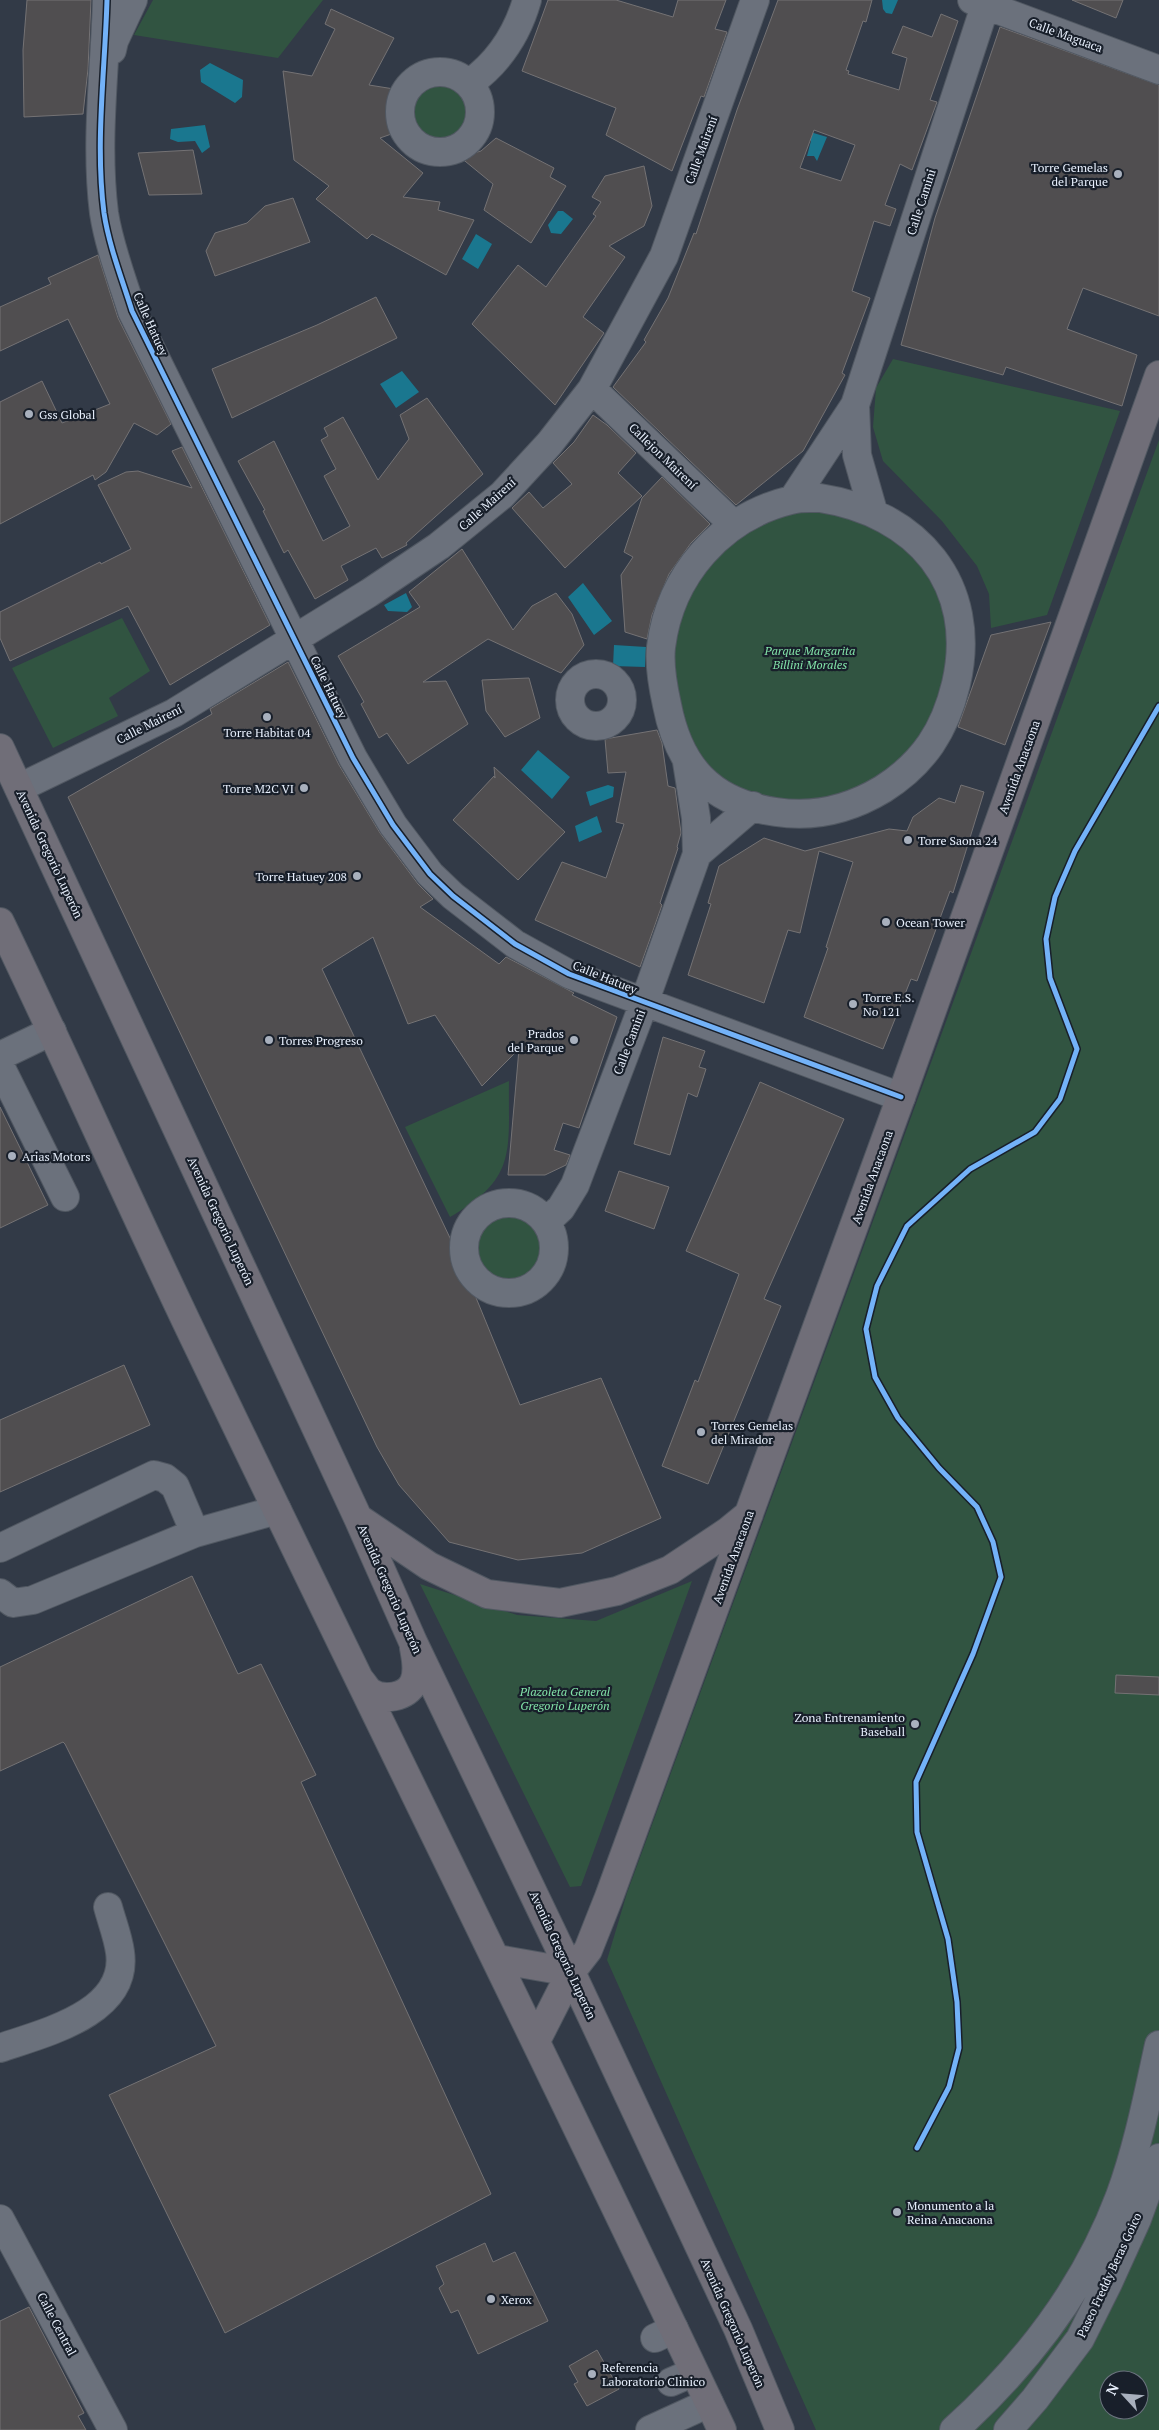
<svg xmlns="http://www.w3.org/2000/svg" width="1159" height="2430" font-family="'PT Serif',serif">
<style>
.green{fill:#315441;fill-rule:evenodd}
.water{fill:#1a778f}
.building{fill:#504e50;stroke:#747274;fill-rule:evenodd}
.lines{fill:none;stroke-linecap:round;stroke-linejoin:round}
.minor-casing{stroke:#515862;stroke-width:30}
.major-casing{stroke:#515862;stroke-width:30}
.minor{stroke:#6b717c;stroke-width:28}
.major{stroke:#706e78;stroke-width:28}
.cycleway-casing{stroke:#181f2a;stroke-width:8}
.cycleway{stroke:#73b2f8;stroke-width:5}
.poi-dot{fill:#a8b0bd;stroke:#181f2a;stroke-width:2}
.labels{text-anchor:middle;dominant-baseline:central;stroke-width:4.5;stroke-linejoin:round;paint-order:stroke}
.street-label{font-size:12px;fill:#e8f0fd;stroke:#181f2a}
.poi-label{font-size:12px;fill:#e8f0fd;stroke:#181f2a;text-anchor:start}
.park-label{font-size:12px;font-style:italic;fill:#82e2a8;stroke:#181f2a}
</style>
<rect width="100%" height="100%" fill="#323a47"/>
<path class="green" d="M153,0H323L278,58L134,35Z
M408 112a31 31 0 1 1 62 0a31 31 0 1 1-62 0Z
M893,359L1120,411L1047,615L991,628L989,594L977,566L942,521L883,461L873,427L876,388Z
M1159,440V2430H816L607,1960L627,1893ZM1109,2380H1139V2410H1109Z
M806,505L859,515L924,556L955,624L943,711L886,781L798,808L728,791L681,730L670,682L675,608L737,530Z
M122,618L150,671L109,698L118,716L53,748L12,668Z
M509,1081C508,1151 518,1178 450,1217L405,1127Z
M474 1249a35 35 0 1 1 70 0a35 35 0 1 1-70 0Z
M692,1581L581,1886L570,1887L420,1584L517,1615L596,1621Z"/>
<path class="water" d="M882,0H898L892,14L886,13L883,9Z
M210,63L243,80L242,97L235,103L201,82L200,70Z
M205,125L210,147L202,153L195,141L178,142L170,139L171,129Z
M800,129L827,137L817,161L814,156H807L811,141L799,135Z
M558,211H563L573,219L561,234L551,233L548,225Z
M476,234L492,244L478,269L462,259Z
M402,371L419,392L396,408L380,384Z
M583,583L612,621L594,635L568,597Z
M406,593L412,607L407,612L388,611L384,605Z
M614,645L646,647L645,667L613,666Z
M538,750L570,777L552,799L521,770Z
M608,785L614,787L613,797L590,806L586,792Z
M597,816L602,832L579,842L575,826Z"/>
<path class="building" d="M27,0H91L88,69L83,114L24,117L23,50Z
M548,0H616L673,17L678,0H726L715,29L727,32L704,97L701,96L672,171L606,135L616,108L522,71Z
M778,0H872L866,22L863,21L846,70L849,71L848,74L899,90L907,58L892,53L903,26L932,37L941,14L958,21L930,100L937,102L912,170L900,164L885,205L896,209L890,226L874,221L852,291L870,298L842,373L845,375L803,451L736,505L613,387L646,342L644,340L668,298L694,233L696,234L737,110ZM814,130L855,145L841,181L800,168Z
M1072,0H1123L1116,18Z
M331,9L394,38L369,85L394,89L400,131L380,138L423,173L403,197L440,202L438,210L474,220L446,275L372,234L367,239L316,199L329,186L294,160L283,71L312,76L335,29L325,24Z
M1000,27L1159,85V316L1083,288L1067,329L1137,355L1122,406L1006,367L1003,375L901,345L935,218Z
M496,138L554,168L550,177L566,186L531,243L484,210L493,184L460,157L481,151Z
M193,150L202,194L149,195L138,153Z
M644,166L652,206L644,226L609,246L625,257L583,317L604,333L555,405L472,324L518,265L546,287L596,216L593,214L601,202L592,197L605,176Z
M293,198L310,242L215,276L206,251L215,233L247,223L265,206Z
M98,255L118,318L171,424L157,435L134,423L106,472L95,480L93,475L0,524V402L42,381L62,423L110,404L68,319L0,351V307L51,284L48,278Z
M376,297L397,338L232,418L212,369L317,325Z
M427,398L483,474L406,543L407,545L382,558L376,548L341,566L348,580L315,599L288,550L284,553L263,511L265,510L238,461L274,441L323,541L350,526L324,476L336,469L321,440L328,436L324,428L343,417L378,480L409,439L400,415Z
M593,415L607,425L636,453L618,473L642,496L565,568L512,508L529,492L543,508L572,484L553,463L574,442Z
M182,447L270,625L170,685L128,606L10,661L0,638V612L100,562L101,564L131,549L98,485L126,472L138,471L192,488L172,451Z
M662,477L710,524L691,543L669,574L652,615L647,639L625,632L621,575L633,557L624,552L642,498Z
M462,549L513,630L532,606L556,593L572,614L584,645L561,673L488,639L423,682L446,681L468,724L408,764L387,733L379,738L361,704L364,702L338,656L420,607L409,592Z
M1051,622L1005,745L958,727L991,635Z
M288,662L339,765L380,833L418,884L433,899L420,907L499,964L506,957L574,993L572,995L617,1017L579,1128L563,1123L554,1150L570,1155L566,1165L545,1175H508L519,1049L482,1086L435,1015L408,1024L373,937L322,969L471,1282L470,1283L520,1405L601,1378L661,1518L582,1553L518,1560L449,1542L399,1485L377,1447L68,797L212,714L210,709Z
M529,678L540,718L505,737L486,711L482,680Z
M657,730L662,743L668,786L675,788L681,833L677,847L678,848L660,903L662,905L640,967L535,920L562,862L606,878L624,824L616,822L626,772L608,773L605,739Z
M494,767L565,832L518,880L453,820L494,776L495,778Z
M961,785L984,792L953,893L950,891L917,981L911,979L883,1049L804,1017L828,948L826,947L853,862L819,851L800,933L788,930L764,1003L688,975L711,904L708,903L719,866L764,838L805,851L889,829L907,831L913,817L939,798L955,803Z
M663,1037L705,1051L699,1067L706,1069L697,1097L688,1093L670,1155L634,1144Z
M760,1082L844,1119L764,1299L781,1306L708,1484L662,1466L695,1380L698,1382L739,1274L686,1251Z
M0,1107L48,1205L0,1228Z
M619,1171L669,1187L654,1229L605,1211Z
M124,1365L150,1425L0,1492V1420Z
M192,1576L238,1674L261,1664L316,1775L301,1782L491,2194L225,2333L109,2095L216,2046L65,1744L63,1742L0,1771V1667Z
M1116,1675L1159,1677V1695L1115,1693Z
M485,2243L493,2262L515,2252L548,2321L478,2354L458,2310L451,2313L439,2288L444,2284L436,2266Z
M29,2307L84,2413L78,2416L86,2430H0V2321Z
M597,2350L619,2389L587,2406L574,2384L578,2382L569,2366Z"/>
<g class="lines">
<g class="minor-casing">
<path id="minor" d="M107,0C105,70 95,143 104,213C109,246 122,279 132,311L353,758L393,825L430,874L453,896L515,944L569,974L901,1097
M972,0L1159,70
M112,50L114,41L133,0
M400 112a40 40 0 1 1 80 0a40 40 0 1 1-80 0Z
M470,83C499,62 517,35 527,0
M592,389L733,524
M855,405L857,455L873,511
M820,498C917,513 979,584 956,684C945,730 924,763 883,789C850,809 815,818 776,812C711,803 679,767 667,705C663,687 659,665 661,647C670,575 721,517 791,500C800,497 811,498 820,498Z
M793,499L855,405L987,0
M570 700a26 26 0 1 1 52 0a26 26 0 1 1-52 0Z
M19,788L174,713L369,593L439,546L502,495L549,444L592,389L664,256L755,0
M697,854L753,806
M0,1056L52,1031
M0,1066L65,1197
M464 1248a45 45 0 1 1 90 0a45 45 0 1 1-90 0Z
M546,1222L561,1208L575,1185L644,1003L697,854L696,818L687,762
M0,1548L154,1475L165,1478L175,1486L195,1533
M0,1593L13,1603L33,1600L195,1533L277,1510
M0,2048C44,2033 129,2013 120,1952C118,1937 112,1922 108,1907
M0,2219L113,2430
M655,2338L674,2329
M671,2382L694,2372
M650,2430L709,2403
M954,2430C1026,2365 1086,2287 1120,2196C1138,2147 1148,2095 1159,2045
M1008,2430L1035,2399L1080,2339L1108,2283L1137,2219L1159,2158"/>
</g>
<g class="major-casing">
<path id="major" d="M0,748L358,1518L413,1642L571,1972L738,2329L780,2430
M0,922C68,1063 131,1207 199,1348C372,1709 551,2068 722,2430
M358,1518L429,1566L487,1594L560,1603L617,1591L670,1570L727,1532L749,1514
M360,1680C363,1683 366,1689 370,1692C383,1701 407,1698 414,1682C419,1671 416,1659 414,1648
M497,1959L571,1972
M536,2041L571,1972L588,1950L609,1897L901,1097L1159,375"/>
</g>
<use href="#minor" class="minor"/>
<use href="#major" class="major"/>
<g class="cycleway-casing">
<path id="cycleway" d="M107,0C105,70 95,143 104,213C109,246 122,279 132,311L353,758L393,825L430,874L453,896L515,944L569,974L901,1097
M917,2148L949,2087L959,2048L957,2002L948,1939L917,1832L916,1782L973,1654L1001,1577L993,1542L977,1507L939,1468L898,1418L875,1377L866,1329L877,1286L907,1226L970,1169L1035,1132L1060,1099L1077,1049L1050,978L1046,939L1055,897L1075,851L1159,706"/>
</g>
<use href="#cycleway" class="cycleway"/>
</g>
<g class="poi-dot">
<circle cx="1118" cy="174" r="5"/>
<circle cx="29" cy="414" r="5"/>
<circle cx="267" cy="717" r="5"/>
<circle cx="304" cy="788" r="5"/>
<circle cx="908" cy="840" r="5"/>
<circle cx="357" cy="876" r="5"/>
<circle cx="886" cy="922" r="5"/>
<circle cx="853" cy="1004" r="5"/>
<circle cx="269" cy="1040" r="5"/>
<circle cx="574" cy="1040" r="5"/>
<circle cx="12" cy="1156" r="5"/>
<circle cx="701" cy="1432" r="5"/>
<circle cx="915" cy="1724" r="5"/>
<circle cx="897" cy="2212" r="5"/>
<circle cx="491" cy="2299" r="5"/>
<circle cx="592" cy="2374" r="5"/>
</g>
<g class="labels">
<g class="street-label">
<text transform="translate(1066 35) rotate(20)">Calle Maguaca</text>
<text transform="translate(701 150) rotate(-70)">Calle Mairení</text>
<text transform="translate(921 202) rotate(-72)">Calle Camini</text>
<text transform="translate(151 324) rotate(66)">Calle Hatuey</text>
<text transform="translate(663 456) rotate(44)">Callejon Mairení</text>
<text transform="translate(487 504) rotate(-42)">Calle Mairení</text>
<text transform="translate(329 687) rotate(64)">Calle Hatuey</text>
<text transform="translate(149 724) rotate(-27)">Calle Mairení</text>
<text transform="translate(1019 767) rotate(-70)">Avenida Anacaona</text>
<text transform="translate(50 854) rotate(65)">Avenida Gregorio Luperón</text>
<text transform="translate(605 977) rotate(22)">Calle Hatuey</text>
<text transform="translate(629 1042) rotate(-69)">Calle Camini</text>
<text transform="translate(872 1177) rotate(-70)">Avenida Anacaona</text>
<text transform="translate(221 1221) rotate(65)">Avenida Gregorio Luperón</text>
<text transform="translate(733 1557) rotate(-70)">Avenida Anacaona</text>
<text transform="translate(390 1589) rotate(66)">Avenida Gregorio Luperón</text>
<text transform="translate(563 1955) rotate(65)">Avenida Gregorio Luperón</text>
<text transform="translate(1109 2275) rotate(-65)">Paseo Freddy Beras Goico</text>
<text transform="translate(733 2323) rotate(66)">Avenida Gregorio Luperón</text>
<text transform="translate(57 2324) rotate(62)">Calle Central</text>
</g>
<g class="poi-label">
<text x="1108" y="167" text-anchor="end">Torre Gemelas<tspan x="1108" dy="14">del Parque</tspan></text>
<text x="39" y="414">Gss Global</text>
<text x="267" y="732" text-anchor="middle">Torre Habitat 04</text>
<text x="294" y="788" text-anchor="end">Torre M2C VI</text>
<text x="918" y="840">Torre Saona 24</text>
<text x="347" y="876" text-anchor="end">Torre Hatuey 208</text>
<text x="896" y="922">Ocean Tower</text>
<text x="863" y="997">Torre E.S.<tspan x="863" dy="14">No 121</tspan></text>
<text x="564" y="1033" text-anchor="end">Prados<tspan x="564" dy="14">del Parque</tspan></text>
<text x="279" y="1040">Torres Progreso</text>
<text x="22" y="1156">Arias Motors</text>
<text x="711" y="1425">Torres Gemelas<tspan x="711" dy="14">del Mirador</tspan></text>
<text x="905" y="1717" text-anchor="end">Zona Entrenamiento<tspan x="905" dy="14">Baseball</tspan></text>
<text x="907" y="2205">Monumento a la<tspan x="907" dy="14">Reina Anacaona</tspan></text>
<text x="501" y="2299">Xerox</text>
<text x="602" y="2367">Referencia<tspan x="602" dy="14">Laboratorio Clinico</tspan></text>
</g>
<g class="park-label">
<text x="810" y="650">Parque Margarita<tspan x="810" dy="14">Billini Morales</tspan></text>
<text x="565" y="1691">Plazoleta General<tspan x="565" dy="14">Gregorio Luperón</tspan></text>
</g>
</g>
<g transform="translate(1124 2395) rotate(296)"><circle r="24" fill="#181f2a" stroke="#6b737e"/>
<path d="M0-4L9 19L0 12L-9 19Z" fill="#a8b0bd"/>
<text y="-8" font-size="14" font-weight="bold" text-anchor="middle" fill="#e8f0fd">N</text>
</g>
</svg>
